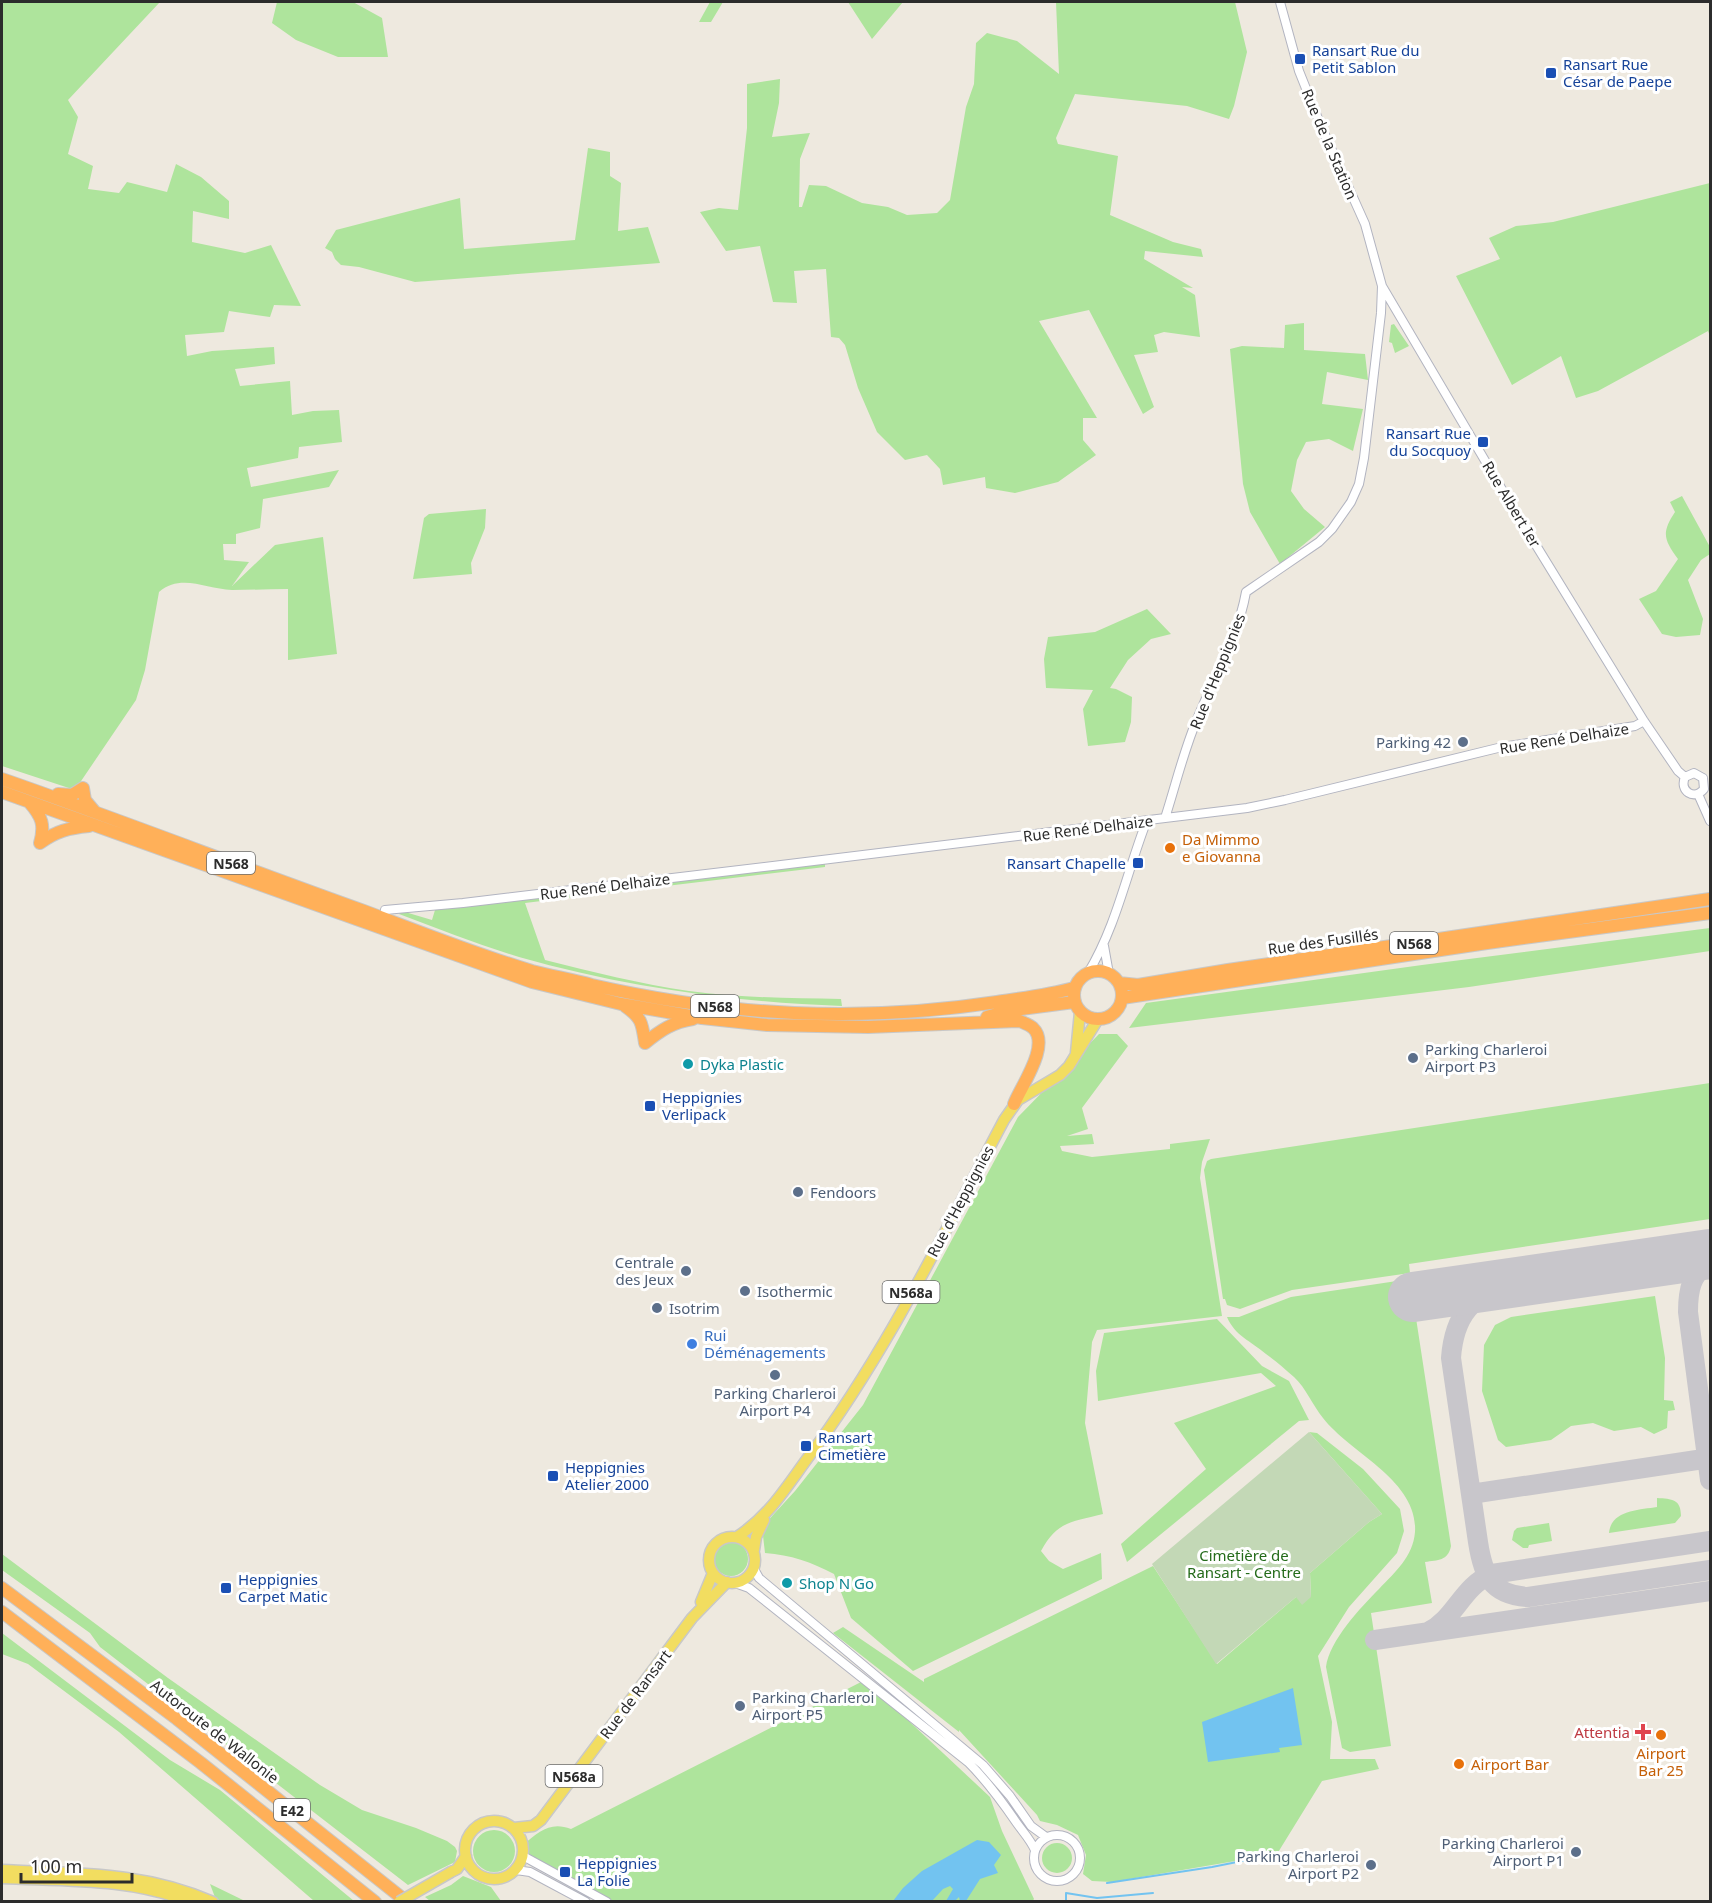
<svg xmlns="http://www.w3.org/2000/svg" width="1712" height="1903" font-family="'Noto Sans',sans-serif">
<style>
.green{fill:#aee49c}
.cemetery{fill:#c3d8b6}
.water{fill:#72c3f0}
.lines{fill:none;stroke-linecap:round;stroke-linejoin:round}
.stream{stroke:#72c3f0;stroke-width:2}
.taxiway{stroke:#c8c6cb;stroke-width:20}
.runway{stroke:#c8c6cb;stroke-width:50}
.minor-casing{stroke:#b2b4c0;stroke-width:10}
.major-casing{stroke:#c8c8c8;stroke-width:13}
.highway-casing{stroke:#c8c8c8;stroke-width:14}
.minor{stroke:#fff;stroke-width:8}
.major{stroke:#f2dd60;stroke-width:10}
.highway{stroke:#ffb059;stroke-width:12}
.major-bridge-casing{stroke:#c8c8c8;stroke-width:13;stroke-linecap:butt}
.major-bridge{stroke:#f2dd60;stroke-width:10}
.transit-dot{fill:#1a4fb4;stroke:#fff;stroke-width:2}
.service-dot{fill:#5c6f8a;stroke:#fff;stroke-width:2}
.food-dot{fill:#e8710a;stroke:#fff;stroke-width:2}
.culture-dot{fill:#0f9aa8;stroke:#fff;stroke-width:2}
.shop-dot{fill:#3f7fe0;stroke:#fff;stroke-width:2}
.health-dot{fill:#e0444e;stroke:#fff;stroke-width:2}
.labels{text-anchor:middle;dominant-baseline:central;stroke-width:6;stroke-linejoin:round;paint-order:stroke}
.shield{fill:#fff;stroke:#6b6b6b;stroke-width:1.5}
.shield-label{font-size:14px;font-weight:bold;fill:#2c2c2c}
.transit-label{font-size:15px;fill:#164399;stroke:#fff;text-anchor:start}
.street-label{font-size:15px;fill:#2c2c2c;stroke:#fff}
.service-label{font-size:15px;fill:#4e5e75;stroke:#fff;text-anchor:start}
.food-label{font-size:15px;fill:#c56008;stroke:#fff;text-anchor:start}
.culture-label{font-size:15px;fill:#0d838f;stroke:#fff;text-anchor:start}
.shop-label{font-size:15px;fill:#366cbe;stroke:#fff;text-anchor:start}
.park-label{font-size:15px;fill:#246b1a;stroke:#fff}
.health-label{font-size:15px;fill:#be3a42;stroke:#fff;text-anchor:end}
</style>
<rect width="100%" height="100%" fill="#eee9df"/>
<path class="green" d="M2,2H160L68,100L78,117L68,154L93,166L88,189L119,193L127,182L167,192L176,164L201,177L229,201V219L193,211L192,242L245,253L271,245L301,306L274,305L270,317L229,311L224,332L185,335L187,356L212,351L274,347L275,364L235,369L240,386L290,381L292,415L313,411L339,410L342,442L299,447L298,458L247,468L251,487L339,470L329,487L263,499L260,528L236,534V544H223L224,560L249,562L232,586L275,545L323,537L337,654L288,660V589C269,589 250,590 232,590C206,589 181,573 159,592L145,670L136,700L75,790L2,766Z
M277,2H353L382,18L388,57H338L296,40L272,23Z
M710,2H723L711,22H699Z
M848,2H903L872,39Z
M1056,2H1235L1247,52L1234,106L1229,119L1187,106L1075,94L1056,138L1058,144L1118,156L1110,215L1173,242L1201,249L1203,257L1145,251L1144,259L1193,288L1182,287L1195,295L1200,337L1164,332L1154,335L1158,352L1134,355L1154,407L1143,414L1089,310L1039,321L1097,418H1083V440L1096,455L1058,482L1015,493L986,488L985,477L943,485L940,469L927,455L905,460L877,432L858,388L845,345L839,338L831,337L826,269L794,271L797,303L773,302L760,246L726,251L700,212L719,208L738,210L747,128V84L780,79L779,103L772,137L810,133L800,159L799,207H802L809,185L826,186L862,203L888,207L907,215L937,213L950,200L966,107L974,84L976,43L987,33L1017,41L1059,74Z
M588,148L610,152V176L621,183L618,231L648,227L660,263L415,282L359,267L341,265L335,259L332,252L325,248L336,230L460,198L464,249L575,240Z
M1710,183V336L1708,331L1598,391L1576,398L1561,356L1512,385L1456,276L1500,259L1489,238L1516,226L1553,222Z
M1304,323V350L1365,354L1368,380L1327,372L1322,404L1363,409L1353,451L1329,439L1306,442L1297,460L1291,491L1304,509L1325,527L1280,564L1250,512L1243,484L1230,349L1242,346L1284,348L1285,325Z
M1394,324L1409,346L1395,353L1392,343L1389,342L1391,325Z
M1682,496L1710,547V554L1701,560L1688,580L1703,619L1700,635L1676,637L1662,634L1639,599L1656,591L1678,559C1664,540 1661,533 1675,512L1670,502Z
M486,509L485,528L471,563L472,574L413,579L424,518L429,514Z
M1147,609L1171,634L1151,639L1128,660L1110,688L1116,689L1132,697L1131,722L1125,742L1088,746L1083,709L1093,690L1046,688L1044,659L1048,637L1095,632Z
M825,862V867L525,903L545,960C593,972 641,984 689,991C740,998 791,998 841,999L842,1006C732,1002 625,987 519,957C479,945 439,929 399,914L401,912H405L432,920L435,910Z
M1710,928V951L1469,987L1129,1028L1146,1003L1422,965Z
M1099,1034H1117L1128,1046L1082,1108L1088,1129L1067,1136L1092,1134L1094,1144L1060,1146L1062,1151L1092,1157L1170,1149V1144L1210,1139L1202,1162L1200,1178L1222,1316L1097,1330L1092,1342L1085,1423L1103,1514C1072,1522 1057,1521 1041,1551L1049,1561L1063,1569L1101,1553L1102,1579L913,1671L851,1618L834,1574C811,1562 791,1555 765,1553L762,1527L795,1491L863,1405L1018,1117Z
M1710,1083V1219L1409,1264L1410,1273L1292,1290L1240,1309L1227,1305L1225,1299H1223L1204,1170L1207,1161L1211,1159Z
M1410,1279L1451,1546C1448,1561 1438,1560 1425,1562L1432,1603L1371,1613L1391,1746L1350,1752L1342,1748L1326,1667C1329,1641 1361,1607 1379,1589C1395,1572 1413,1557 1415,1532C1418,1480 1351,1454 1323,1418C1313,1406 1306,1388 1294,1377C1285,1369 1276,1361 1266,1354C1251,1341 1235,1336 1227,1317H1239L1291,1297Z
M1655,1296L1665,1358L1664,1400L1673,1401L1675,1410L1668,1411L1667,1428L1654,1434L1641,1427L1614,1431L1593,1423L1571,1426L1551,1440L1506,1447L1498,1440L1482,1391L1484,1345L1495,1325L1511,1317Z
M1217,1319L1262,1366L1289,1381L1309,1420L1299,1421L1127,1562L1121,1544L1206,1469L1174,1423L1276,1386L1261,1373L1098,1401L1096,1371L1104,1333Z
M1309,1432L1317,1433L1363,1469L1400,1509L1404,1531L1397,1553L1349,1607L1318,1656L1332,1722L1330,1759H1375L1379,1769L1322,1781L1277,1854L1112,1882L1092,1881L1083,1874L1086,1855L1078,1835L1057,1825L1040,1821L1037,1815L959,1730V1732L833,1633L843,1627L924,1682V1679L1153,1566L1217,1664L1296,1597L1311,1596L1310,1573L1369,1522L1382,1514Z
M1657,1498C1672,1499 1681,1499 1681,1516L1675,1523L1609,1533C1611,1510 1639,1510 1657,1507Z
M1549,1523L1552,1541L1529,1545L1528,1548H1523L1512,1540L1514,1531L1517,1528Z
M714 1559a17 17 0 1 1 34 0a17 17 0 1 1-34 0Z
M2,1554L168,1678L320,1785L362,1810L416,1828L447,1841L455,1847L457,1851L455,1862L408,1885L100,1647L90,1633L2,1570Z
M2,1633L170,1760L220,1790L354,1901H314L119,1732L28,1664L2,1654Z
M865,1680L990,1797L1002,1831L1034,1899L1032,1902L607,1901L535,1864L523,1845C539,1831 551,1821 571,1829Z
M473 1851a21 21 0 1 1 42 0a21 21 0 1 1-42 0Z
M1042 1858a15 15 0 1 1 30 0a15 15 0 1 1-30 0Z
M463,1876L491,1887L501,1901H430L425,1897L451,1885Z
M210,1884L245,1901H218L216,1900Z"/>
<path class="cemetery" d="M1309,1432L1382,1514L1369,1522L1310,1573L1311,1597L1302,1605L1296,1597L1216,1664L1152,1564Z"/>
<path class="water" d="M1293,1688L1302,1745L1279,1748L1280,1752L1208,1762L1202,1722Z
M977,1840L989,1842L1001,1855L994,1865L998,1873L980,1879L966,1901H960L959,1897L955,1901H946L953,1889L950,1886L943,1889L932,1901H893L903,1888L922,1871Z"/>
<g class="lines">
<path class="stream" d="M1107,1883L1212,1867L1277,1854
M1066,1902V1893L1097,1898L1153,1893"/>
<path class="taxiway" d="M1710,1261C1691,1274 1688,1290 1688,1312L1710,1480
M1512,1284C1472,1294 1454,1316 1451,1358L1478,1542C1483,1575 1491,1595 1528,1597L1710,1570
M1471,1494L1710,1458
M1428,1632C1456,1618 1462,1586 1492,1574L1710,1541
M1375,1640L1710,1591"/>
<path class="runway" d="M1413,1297L1710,1254"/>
<g class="minor-casing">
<path id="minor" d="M1382,286L1507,498L1644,721L1678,771L1685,777
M1685,777C1679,791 1694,801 1704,789L1703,778
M1685,777L1694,773L1703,778
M1698,794L1710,821
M1165,818C1176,784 1184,749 1198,717C1215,675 1238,637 1246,592L1319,542L1332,529L1351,502L1359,484L1364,458L1381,313L1382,286L1365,224L1321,126L1299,71L1280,2
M385,910L463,903L781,865L1247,808L1285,800L1502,747L1635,726L1644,721
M1104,946L1109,974
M1088,973C1117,925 1127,871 1147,820
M754,1569L759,1578L983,1765L1010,1796L1031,1826L1046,1837
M735,1583L749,1588L968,1762C987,1781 1001,1800 1016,1822C1023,1832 1030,1839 1035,1850
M1034 1858a23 23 0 1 1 46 0a23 23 0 1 1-46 0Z
M523,1856L607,1902
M516,1870L530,1872L586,1902"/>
</g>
<g class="major-casing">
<path id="major" d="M1076,1053L1080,1012
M709 1560a23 23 0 1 1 46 0a23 23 0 1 1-46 0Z
M737,1537C769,1516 785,1489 807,1459C885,1355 943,1235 1004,1120L1018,1100L1060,1075L1069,1066L1098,1019
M754,1550L756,1537L764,1520
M701,1602L713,1573
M465 1850a29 29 0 1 1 58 0a29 29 0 1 1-58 0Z
M514,1828L533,1826L541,1820L692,1618L727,1582
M2,1870C77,1874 142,1871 213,1902
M451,1872L457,1869L466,1856
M2,1878C64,1881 131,1878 190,1902"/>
</g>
<g class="highway-casing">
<path id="highway" d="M2,779C123,821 243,868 364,911C420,932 475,954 532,971C552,976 573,980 592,985C729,1016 859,1023 997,1002C1023,998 1049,995 1074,988
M2,792L532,982L621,1004L702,1018L767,1025L868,1027L1020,1021C1024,1023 1030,1025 1033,1028C1051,1045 1021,1086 1014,1104
M58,794L72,795L83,788L85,800L95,812
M30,803C42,817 45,825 40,843
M40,843C56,831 69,828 89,826
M1074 995a24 24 0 1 1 48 0a24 24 0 1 1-48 0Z
M1119,983L1138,985L1228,970L1710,899
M1122,998L1487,943L1710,913
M625,1006C642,1018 642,1023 645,1043C661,1030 673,1022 693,1019
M987,1017L1007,1011L1074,1002
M2,1588L177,1719L407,1902
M2,1612L201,1763L375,1902"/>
</g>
<use href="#minor" class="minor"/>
<use href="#major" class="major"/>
<use href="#highway" class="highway"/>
<g class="major-bridge-casing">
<path id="major-bridge" d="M399,1902L451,1872"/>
</g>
<use href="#major-bridge" class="major-bridge"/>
</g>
<g class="transit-dot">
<rect x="1294" y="53" width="12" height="12" rx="3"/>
<rect x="1545" y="67" width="12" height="12" rx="3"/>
<rect x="1477" y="436" width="12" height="12" rx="3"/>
<rect x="1132" y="857" width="12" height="12" rx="3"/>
<rect x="644" y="1100" width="12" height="12" rx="3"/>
<rect x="800" y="1440" width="12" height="12" rx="3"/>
<rect x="547" y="1470" width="12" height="12" rx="3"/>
<rect x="220" y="1582" width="12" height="12" rx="3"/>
<rect x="559" y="1866" width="12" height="12" rx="3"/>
</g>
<g class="service-dot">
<circle cx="1463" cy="742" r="6"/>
<circle cx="1413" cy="1058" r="6"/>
<circle cx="798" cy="1192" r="6"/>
<circle cx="686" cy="1271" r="6"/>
<circle cx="745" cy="1291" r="6"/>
<circle cx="657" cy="1308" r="6"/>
<circle cx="775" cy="1375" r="6"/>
<circle cx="740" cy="1706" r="6"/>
<circle cx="1576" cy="1852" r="6"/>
<circle cx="1371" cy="1865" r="6"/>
</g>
<g class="food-dot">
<circle cx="1170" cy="848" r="6"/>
<circle cx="1661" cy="1735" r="6"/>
<circle cx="1459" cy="1764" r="6"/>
</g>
<g class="culture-dot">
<circle cx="688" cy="1064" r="6"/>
<circle cx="787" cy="1583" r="6"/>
</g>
<circle class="shop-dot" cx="692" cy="1344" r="6"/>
<path class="health-dot" d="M1640 1723h6v6h6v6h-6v6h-6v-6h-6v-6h6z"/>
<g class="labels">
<g class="shield">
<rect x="207" y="852" width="48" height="22" rx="4.5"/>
<rect x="1390" y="932" width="48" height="22" rx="4.5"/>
<rect x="691" y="995" width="48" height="22" rx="4.5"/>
<rect x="882.5" y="1281" width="57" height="22" rx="4.5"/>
<rect x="545.5" y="1765" width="57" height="22" rx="4.5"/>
<rect x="274" y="1799" width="36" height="22" rx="4.5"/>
</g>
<g class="shield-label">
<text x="231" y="863">N568</text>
<text x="1414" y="943">N568</text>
<text x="715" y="1006">N568</text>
<text x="911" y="1292">N568a</text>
<text x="574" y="1776">N568a</text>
<text x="292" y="1810">E42</text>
</g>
<g class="transit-label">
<text x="1312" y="50">Ransart Rue du<tspan x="1312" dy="17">Petit Sablon</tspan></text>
<text x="1563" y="64">Ransart Rue<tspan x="1563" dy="17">César de Paepe</tspan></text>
<text x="1471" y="433" text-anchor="end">Ransart Rue<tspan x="1471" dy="17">du Socquoy</tspan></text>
<text x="1126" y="863" text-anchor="end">Ransart Chapelle</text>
<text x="662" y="1097">Heppignies<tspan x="662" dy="17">Verlipack</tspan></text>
<text x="818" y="1437">Ransart<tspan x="818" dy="17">Cimetière</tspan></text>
<text x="565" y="1467">Heppignies<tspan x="565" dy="17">Atelier 2000</tspan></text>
<text x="238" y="1579">Heppignies<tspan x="238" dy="17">Carpet Matic</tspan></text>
<text x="577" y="1863">Heppignies<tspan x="577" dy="17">La Folie</tspan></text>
</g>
<g class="street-label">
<text transform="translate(1330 144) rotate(67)">Rue de la Station</text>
<text transform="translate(1512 504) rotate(59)">Rue Albert Ier</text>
<text transform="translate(1217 671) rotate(-68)">Rue d'Heppignies</text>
<text transform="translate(1564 738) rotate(-9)">Rue René Delhaize</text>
<text transform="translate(1088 828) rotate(-7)">Rue René Delhaize</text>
<text transform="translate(605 886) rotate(-7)">Rue René Delhaize</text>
<text transform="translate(1323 941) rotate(-8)">Rue des Fusillés</text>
<text transform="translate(960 1201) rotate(-62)">Rue d'Heppignies</text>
<text transform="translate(635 1694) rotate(-53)">Rue de Ransart</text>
<text transform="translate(215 1731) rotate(38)">Autoroute de Wallonie</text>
</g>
<g class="service-label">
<text x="1451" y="742" text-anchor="end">Parking 42</text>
<text x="1425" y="1049">Parking Charleroi<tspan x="1425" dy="17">Airport P3</tspan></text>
<text x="810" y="1192">Fendoors</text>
<text x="674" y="1262" text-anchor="end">Centrale<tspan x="674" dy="17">des Jeux</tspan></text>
<text x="757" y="1291">Isothermic</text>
<text x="669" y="1308">Isotrim</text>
<text x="775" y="1393" text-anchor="middle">Parking Charleroi<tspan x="775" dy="17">Airport P4</tspan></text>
<text x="752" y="1697">Parking Charleroi<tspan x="752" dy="17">Airport P5</tspan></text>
<text x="1564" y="1843" text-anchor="end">Parking Charleroi<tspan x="1564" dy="17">Airport P1</tspan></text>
<text x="1359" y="1856" text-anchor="end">Parking Charleroi<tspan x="1359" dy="17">Airport P2</tspan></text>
</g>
<g class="food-label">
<text x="1182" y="839">Da Mimmo<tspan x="1182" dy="17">e Giovanna</tspan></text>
<text x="1661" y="1753" text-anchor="middle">Airport<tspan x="1661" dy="17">Bar 25</tspan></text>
<text x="1471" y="1764">Airport Bar</text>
</g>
<g class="culture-label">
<text x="700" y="1064">Dyka Plastic</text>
<text x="799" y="1583">Shop N Go</text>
</g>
<g class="shop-label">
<text x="704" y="1335">Rui<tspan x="704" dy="17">Déménagements</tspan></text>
</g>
<g class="park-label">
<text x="1244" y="1555">Cimetière de<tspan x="1244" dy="17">Ransart - Centre</tspan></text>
</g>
<g class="health-label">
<text x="1630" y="1732">Attentia</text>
</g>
</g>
<rect width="1712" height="1903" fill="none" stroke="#2c2c2c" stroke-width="6"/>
<path d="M21 1873v9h111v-9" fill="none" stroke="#2c2c2c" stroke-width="3"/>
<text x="30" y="1873" font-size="18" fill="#2c2c2c" stroke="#ffffff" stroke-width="4.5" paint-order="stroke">100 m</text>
</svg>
